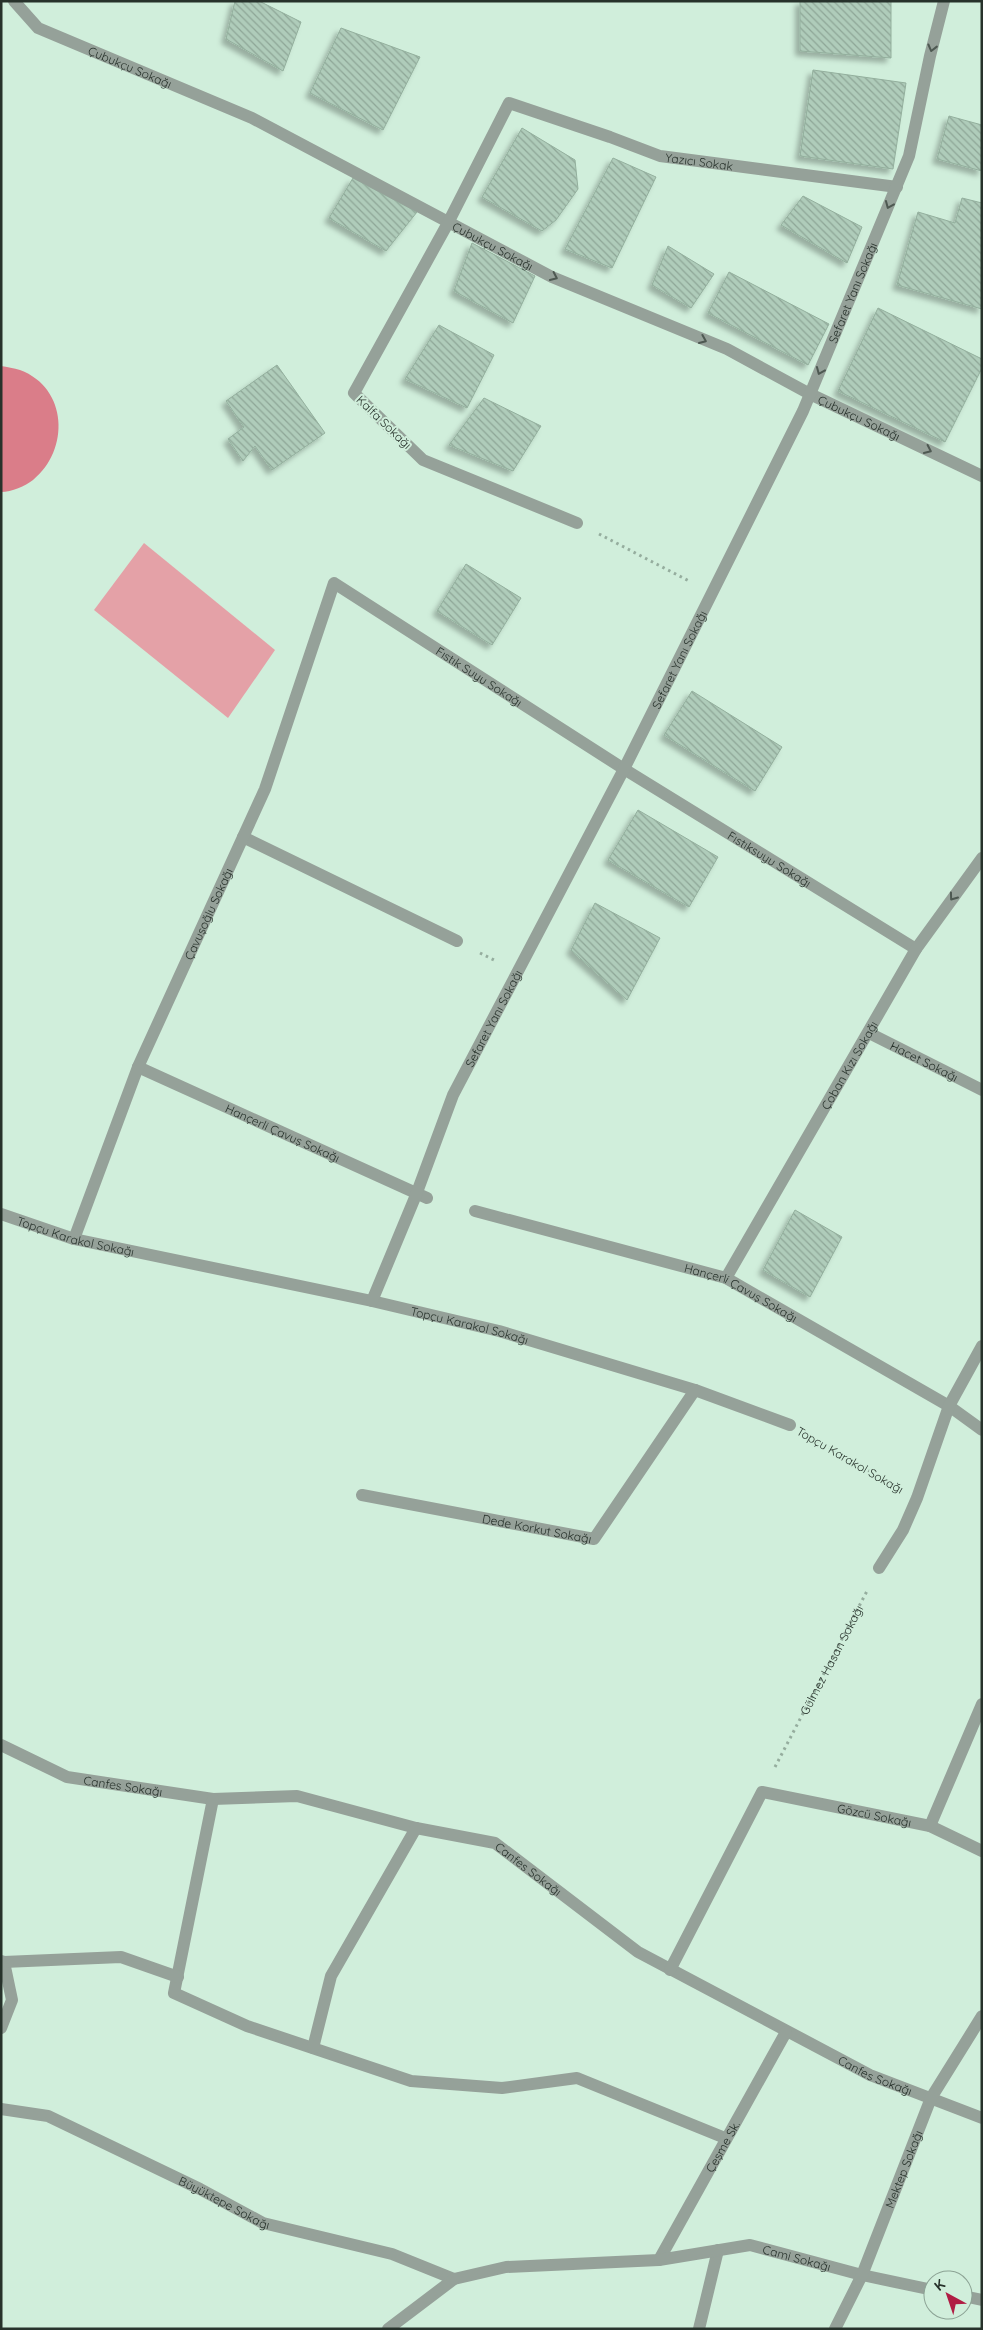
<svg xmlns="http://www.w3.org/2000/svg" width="983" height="2330" font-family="Quicksand,sans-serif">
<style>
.grass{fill:#e4a1a7}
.water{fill:#da7d89}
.building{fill:url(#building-back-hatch);stroke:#93af9d;filter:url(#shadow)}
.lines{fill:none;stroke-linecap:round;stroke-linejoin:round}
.path{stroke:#95ad9e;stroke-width:3;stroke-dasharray:2.5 4;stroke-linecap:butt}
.pedestrian{stroke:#95a199;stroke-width:12}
.minor{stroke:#95a199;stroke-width:12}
.tertiary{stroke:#95a199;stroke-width:12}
.oneway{stroke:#4e5952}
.labels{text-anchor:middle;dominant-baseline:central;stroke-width:4;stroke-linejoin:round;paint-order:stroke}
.street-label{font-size:12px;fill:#27322b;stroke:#d0eedb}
</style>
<defs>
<pattern id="building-back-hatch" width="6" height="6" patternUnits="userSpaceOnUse" patternTransform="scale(1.25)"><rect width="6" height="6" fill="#afccba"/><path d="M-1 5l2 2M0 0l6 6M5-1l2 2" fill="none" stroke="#8ea697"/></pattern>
<filter id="shadow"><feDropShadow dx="-4.5" dy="4.5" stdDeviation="2.5" flood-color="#0004"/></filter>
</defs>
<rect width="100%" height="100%" fill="#d0eedb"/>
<path class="grass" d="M144,543L275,650L228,718L94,610Z"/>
<path class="water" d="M1,366C7,367 14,368 20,370C68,388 70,450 33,480C25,486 12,492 1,492Z"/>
<path class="building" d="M235,1H259L301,22L283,71L226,39Z
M800,1H891V58L800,51Z
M341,28L420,57L383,130L310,93Z
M813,70L906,83L893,169L800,156Z
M949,116L982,125V171L937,159Z
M522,128L575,160L578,189L556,220L542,231L482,197Z
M613,158L656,177L612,268L565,249Z
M353,178L417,212L386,251L329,218Z
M803,196L862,227L847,263L781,225Z
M962,198L982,203V309L897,285L918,212L955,223Z
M472,243L535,276L513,323L454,291Z
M668,246L714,274L691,308L652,285Z
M729,272L829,324L808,365L708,313Z
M878,308L982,359V368L945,442L838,391Z
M439,325L494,355L467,408L405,379Z
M277,365L325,433L272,470L255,446L243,461L228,439L244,427L226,401Z
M484,398L541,426L513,471L449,445Z
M466,564L521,598L492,645L437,611Z
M692,691L782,747L755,791L664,735Z
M638,810L718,857L689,907L608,860Z
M595,903L660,938L627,1000L571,950Z
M795,1210L842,1237L810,1297L763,1270Z"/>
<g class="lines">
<g class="path">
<path d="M599,534L689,581"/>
<path d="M480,953L494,960"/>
<path d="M812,1438L893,1485"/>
<path id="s1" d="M775,1767L867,1591"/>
</g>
<path class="pedestrian" d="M699,2329L718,2250"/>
<g class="minor">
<path id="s2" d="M14,1L38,28L252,118L552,277L727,349L810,394L982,476"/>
<path id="s3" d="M577,523L423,460L354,393L448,223L509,103L610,137L660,156L897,187"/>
<path d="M243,837L457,941"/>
<path id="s4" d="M869,1033L982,1090"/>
<path id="s5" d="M138,1067L427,1198"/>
<path id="s6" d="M475,1211L726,1278L949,1406L982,1430"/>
<path id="s7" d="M1,1214L74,1239L372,1301L499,1331L695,1390L790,1425"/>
<path id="s8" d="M74,1239L138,1067L265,789L334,583L624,769L916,949"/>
<path id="s9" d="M726,1278L916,949L982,858"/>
<path id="s10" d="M362,1495L594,1539L695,1390"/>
<path d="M879,1568L903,1530L917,1498L949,1406L982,1346"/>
<path id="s11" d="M1,1745L67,1777L213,1799L297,1796L416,1828L495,1843L638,1952L870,2075L982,2118"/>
<path d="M213,1799L174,1993L247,2026L411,2081L502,2088L577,2078L725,2138"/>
<path d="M930,1826L982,1704"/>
<path d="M1,1961L4,1962L12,2000L1,2028"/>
<path d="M4,1962L121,1957L178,1977"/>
<path id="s12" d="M670,1970L762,1792L930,1826L982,1851"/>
<path d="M313,2048L331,1976L416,1828"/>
<path id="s13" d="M1,2109L48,2116L200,2189L263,2223L392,2254L454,2279"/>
<path id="s14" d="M659,2260L786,2032"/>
<path d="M963,2296L982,2300"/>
<path id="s15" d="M388,2329L454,2279L506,2267L659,2260L750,2245L862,2275L933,2290"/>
<path id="s16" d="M835,2329L862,2275L931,2098L982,2016"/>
</g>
<path class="tertiary" id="s17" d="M372,1301L416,1195L453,1095L624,769L803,411L909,156L930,56L944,1"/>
</g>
<defs><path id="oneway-chevron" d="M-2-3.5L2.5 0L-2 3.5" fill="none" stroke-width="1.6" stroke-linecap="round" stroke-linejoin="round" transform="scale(1.25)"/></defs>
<g class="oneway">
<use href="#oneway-chevron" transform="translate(932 48) rotate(104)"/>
<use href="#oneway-chevron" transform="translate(889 205) rotate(113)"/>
<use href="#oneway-chevron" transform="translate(554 277) rotate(25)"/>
<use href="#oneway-chevron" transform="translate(703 340) rotate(23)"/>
<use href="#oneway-chevron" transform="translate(820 371) rotate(113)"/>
<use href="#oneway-chevron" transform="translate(928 450) rotate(25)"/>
<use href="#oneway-chevron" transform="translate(953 897) rotate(126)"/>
</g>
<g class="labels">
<g class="street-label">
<text stroke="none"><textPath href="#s2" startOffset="136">Çubukçu Sokağı</textPath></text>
<text stroke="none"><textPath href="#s3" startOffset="791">Yazıcı Sokak</textPath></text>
<text stroke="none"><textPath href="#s2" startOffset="541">Çubukçu Sokağı</textPath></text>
<text stroke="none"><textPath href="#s17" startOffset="1118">Sefaret Yanı Sokağı</textPath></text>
<text stroke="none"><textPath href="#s2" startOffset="946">Çubukçu Sokağı</textPath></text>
<text transform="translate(384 422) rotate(44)">Kalfa Sokağı</text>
<text stroke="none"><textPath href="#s17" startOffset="712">Sefaret Yanı Sokağı</textPath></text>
<text stroke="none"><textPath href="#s8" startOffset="879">Fıstık Suyu Sokağı</textPath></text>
<text stroke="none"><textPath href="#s8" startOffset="1222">Fıstıksuyu Sokağı</textPath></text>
<text stroke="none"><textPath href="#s8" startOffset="352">Çavuşoğlu Sokağı</textPath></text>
<text stroke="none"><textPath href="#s17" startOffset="308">Sefaret Yanı Sokağı</textPath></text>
<text stroke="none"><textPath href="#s4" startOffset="62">Hacet Sokağı</textPath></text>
<text stroke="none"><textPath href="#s9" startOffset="246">Çoban Kızı Sokağı</textPath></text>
<text stroke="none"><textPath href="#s5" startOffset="159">Hançerli Çavuş Sokağı</textPath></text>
<text stroke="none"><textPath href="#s7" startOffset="78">Topçu Karakol Sokağı</textPath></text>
<text stroke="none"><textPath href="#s6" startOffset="279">Hançerli Çavuş Sokağı</textPath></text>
<text stroke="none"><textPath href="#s7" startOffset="482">Topçu Karakol Sokağı</textPath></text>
<text transform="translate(850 1460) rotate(30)">Topçu Karakol Sokağı</text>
<text stroke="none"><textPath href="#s10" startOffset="178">Dede Korkut Sokağı</textPath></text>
<text stroke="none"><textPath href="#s1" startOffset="121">Gülmez Hasan Sokağı</textPath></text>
<text stroke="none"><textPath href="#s11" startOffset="130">Canfes Sokağı</textPath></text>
<text stroke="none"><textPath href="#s12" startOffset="315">Gözcü Sokağı</textPath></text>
<text stroke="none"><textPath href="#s11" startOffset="551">Canfes Sokağı</textPath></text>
<text stroke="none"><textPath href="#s11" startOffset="956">Canfes Sokağı</textPath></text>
<text stroke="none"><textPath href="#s14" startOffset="130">Çeşme Sk.</textPath></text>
<text stroke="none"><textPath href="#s16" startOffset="174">Mektep Sokağı</textPath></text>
<text stroke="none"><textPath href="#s13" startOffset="244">Büyüktepe Sokağı</textPath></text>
<text stroke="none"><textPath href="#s15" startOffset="430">Cami Sokağı</textPath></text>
</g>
</g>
<rect width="983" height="2330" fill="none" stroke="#27322b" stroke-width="5"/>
<g transform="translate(948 2295) rotate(320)"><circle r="24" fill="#d0eedb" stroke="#8ca395"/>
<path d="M0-4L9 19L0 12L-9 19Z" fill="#b01d44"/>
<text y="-8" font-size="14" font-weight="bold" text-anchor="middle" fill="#27322b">K</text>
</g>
</svg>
